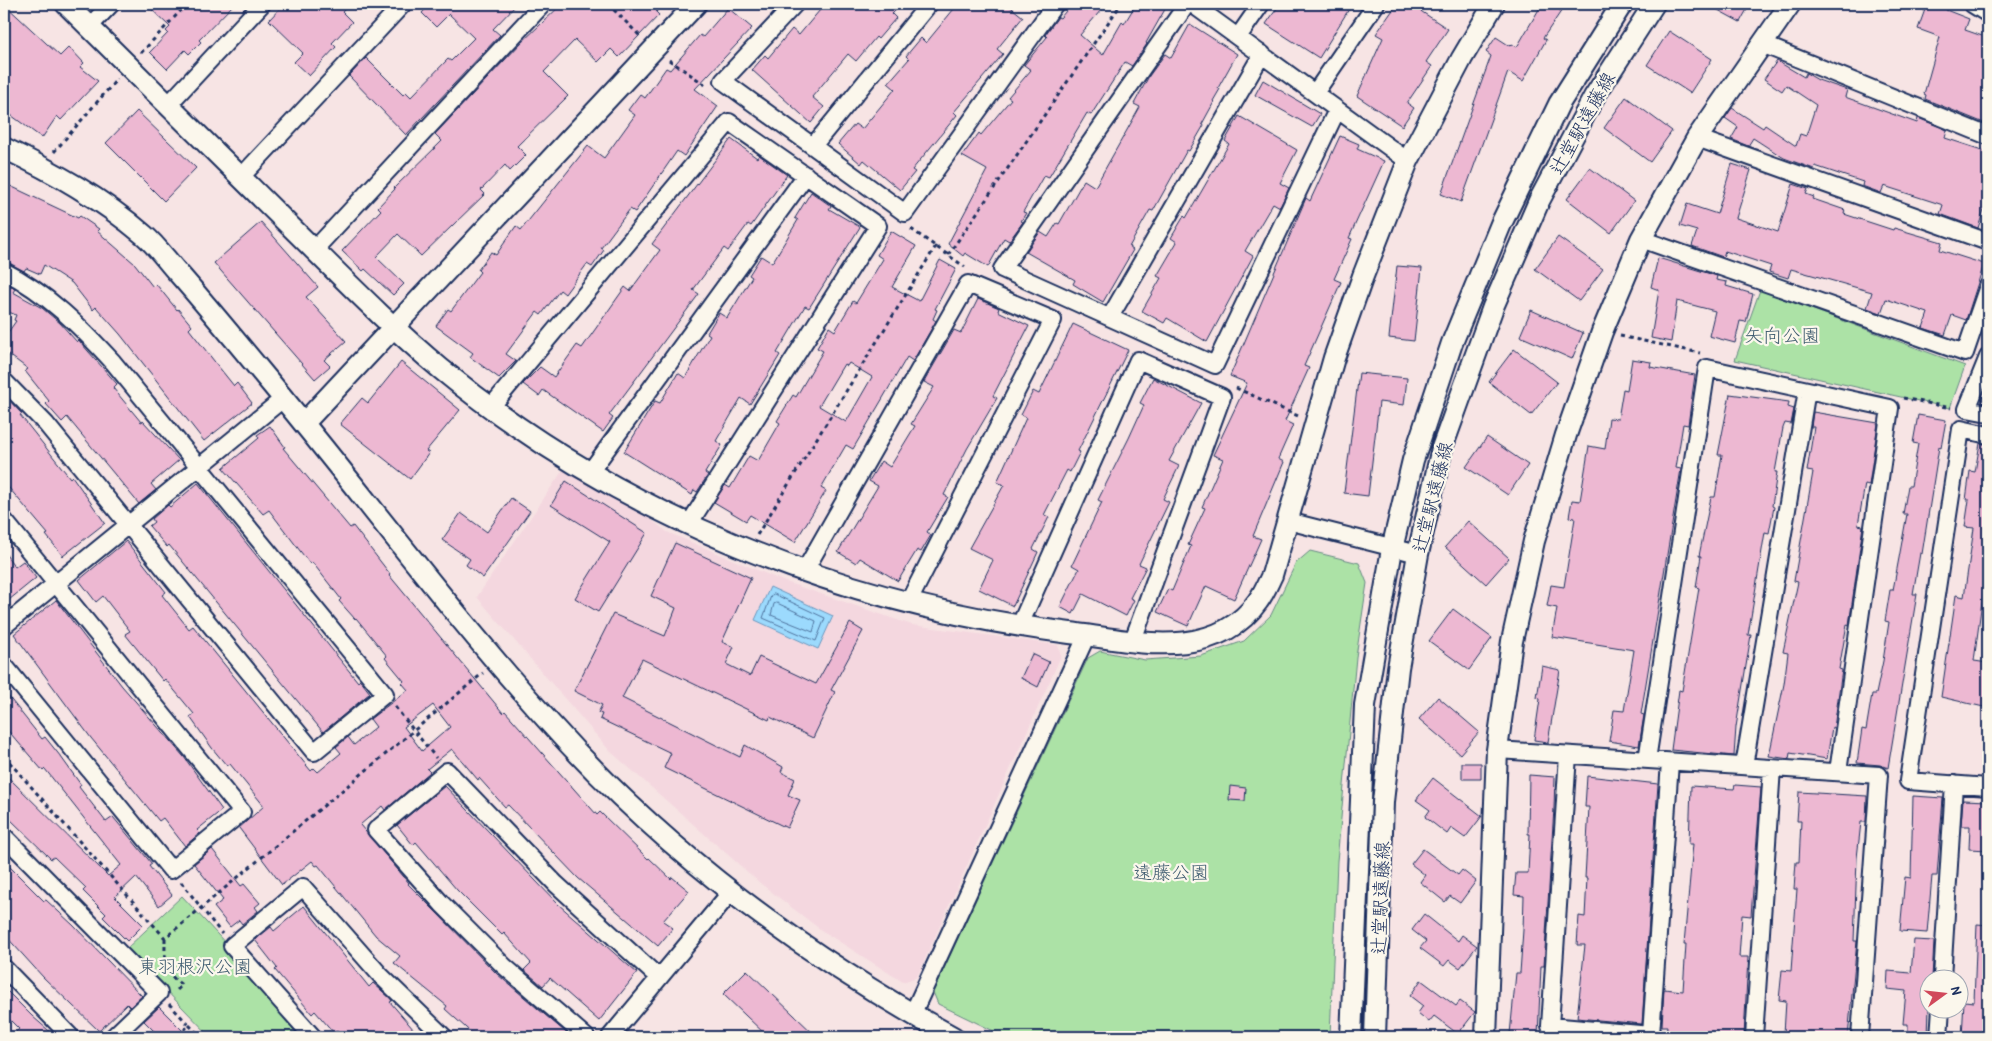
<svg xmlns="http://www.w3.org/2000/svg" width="1992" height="1041" font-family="'Patrick Hand','Klee One',sans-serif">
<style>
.built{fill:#f4d7df}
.green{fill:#ace2a6;stroke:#648882}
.water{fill:#9cdafd;stroke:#6896bd}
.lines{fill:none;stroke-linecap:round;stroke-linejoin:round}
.shore{stroke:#4f739e;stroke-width:1}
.building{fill:#edb8d2;stroke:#1b2f5e;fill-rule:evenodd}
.minor-casing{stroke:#1b2f5e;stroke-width:20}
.tertiary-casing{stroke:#1b2f5e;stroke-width:24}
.path{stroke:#1b2f5e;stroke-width:3;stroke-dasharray:4 4;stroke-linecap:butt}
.minor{stroke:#fbf7ec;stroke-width:16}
.tertiary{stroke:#fbf7ec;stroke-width:20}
.labels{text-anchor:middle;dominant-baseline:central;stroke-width:4.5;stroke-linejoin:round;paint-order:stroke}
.street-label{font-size:19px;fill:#1b2f5e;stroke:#fbf7ec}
.park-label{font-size:19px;fill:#3f5c70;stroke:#fbf7ec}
</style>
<rect width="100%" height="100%" fill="#f7e4e4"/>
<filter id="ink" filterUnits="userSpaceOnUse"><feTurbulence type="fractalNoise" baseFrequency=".02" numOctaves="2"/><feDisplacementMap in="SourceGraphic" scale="10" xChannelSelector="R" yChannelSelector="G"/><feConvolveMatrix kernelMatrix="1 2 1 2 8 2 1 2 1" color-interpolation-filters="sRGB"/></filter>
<g filter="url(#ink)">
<path class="built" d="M571,458L667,532L783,581L912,625L1058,645L1061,656L917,977L903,982L821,930L760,883L610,751L477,597Z"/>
<path class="green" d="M1760,290L1965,366L1950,408L1735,360Z
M1310,551L1359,563L1367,583L1356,657L1337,861L1330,1037H1006L938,1004L933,992L1088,658L1100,651L1145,660L1201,656L1244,641L1271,615L1296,563Z
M182,896L312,1037H211L126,949Z"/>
<path class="water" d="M770,587L833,616L818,649L755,620Z"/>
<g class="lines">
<path class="shore" d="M774,594L825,618L816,641L763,618L771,596Z
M777,603L816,621L813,632L771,615L774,604Z"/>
</g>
<path class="building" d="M4,4L60,56L69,47L84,63L80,67L98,81L61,120L57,116L42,138L4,110Z
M146,4H234L199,40L201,42L189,54L185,50L167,69L150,52L168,33L166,31L170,27Z
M284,4H350L342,12L352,22L332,43L336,47L309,76L294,62L303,53L269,20Z
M430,4H517L493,29L500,35L406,135L349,76L366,58L403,95L406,92L411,97L448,59L451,61L474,38L449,14L436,27L422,13Z
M562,4H663L656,12L659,15L619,57L611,49L598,62L575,40L544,72L568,96L517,146L526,155L510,171L505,165L481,190L485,194L421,256L398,234L376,257L404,284L393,295L365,269L363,271L342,251L381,210L378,207L395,189L394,188L442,141L435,134L521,43Z
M825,4H902L892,14L896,18L878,39L876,37L856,61L848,54L812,97L824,107L811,123L752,70L765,55L768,58L792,29L799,35Z
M958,4H1007L1023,17L997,49L1003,54L954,112L957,115L912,170L915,172L900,190L864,160L861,164L838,144L855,124L862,129L895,89L888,83L909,59L906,56L921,38L926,43Z
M1072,4H1106L1080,35L1103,55L1122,22L1124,24L1136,4H1168L1146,43L1147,44L1132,66L1125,62L1091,115L1087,113L1049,177L1044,175L1023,212L1026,213L1021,221L1023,222L1009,241L1004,238L988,267L965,253L963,256L948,244L987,170L962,156L979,133L981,135L1011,99L1008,97L1031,70L1024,65L1047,37L1045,35L1058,17L1060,18Z
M1280,4H1341L1349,9L1319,58L1266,24Z
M1397,4H1410L1448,29L1426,62L1432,66L1407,103L1414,108L1402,126L1357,96L1383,38L1376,34Z
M1542,4H1566L1543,38L1546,40L1523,81L1508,72L1461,202L1441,194L1491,56L1486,52L1496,37L1510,46L1512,44L1517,47Z
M1707,4H1750L1740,22Z
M1927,4H1949L1946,10L1969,19L1965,30L1988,38V110L1984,123L1925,99L1926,95L1924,94L1940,37L1918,29Z
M728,8L752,28L695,89L718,106L684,156L677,151L635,212L630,209L601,248L604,250L592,267L587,264L565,294L560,290L541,315L537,312L506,354L516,361L499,378L470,357L473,353L436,326L448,309L451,311L480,272L478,270L491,252L496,255L516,226L521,230L588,146L604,158L635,115L628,110L640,94L645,98L666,68L670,70L700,35L703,37Z
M1190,24L1237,54L1218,88L1220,89L1213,101L1214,102L1202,124L1204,125L1189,151L1187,150L1153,211L1150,210L1129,247L1133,250L1103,302L1073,284L1075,280L1026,252L1040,232L1048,237L1057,223L1059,224L1084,180L1095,187L1140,107L1134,104L1149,76L1165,54L1171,58Z
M1669,31L1712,59L1690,93L1647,65Z
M1777,61L1804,77L1806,73L1818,80L1847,90L1845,97L1917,123L1918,118L1947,130L1945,138L1988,152V197L1978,228L1940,214L1943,205L1884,186L1881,193L1873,190L1862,186L1863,182L1815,166L1814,169L1784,158L1753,138L1748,146L1731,139L1738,127L1725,118L1732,108L1763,128L1765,125L1796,146L1800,134L1806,136L1816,105L1786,85L1782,91L1764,79Z
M1263,80L1320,114L1312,127L1255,95Z
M1626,97L1672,131L1650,162L1604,128Z
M137,111L196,168L164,201L106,143Z
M1239,116L1297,150L1280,183L1289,188L1280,207L1273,203L1245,251L1253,256L1207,342L1167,318L1164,323L1142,311L1161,278L1157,276L1177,242L1171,238L1184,216L1186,218L1229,144L1225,141Z
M1340,136L1359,144L1357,149L1384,161L1349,238L1352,239L1334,279L1341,282L1304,366L1309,368L1285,421L1293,425L1278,459L1284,462L1253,536L1261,539L1234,599L1206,586L1188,626L1157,612L1168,589L1172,591L1191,546L1188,545L1205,508L1202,507L1223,459L1213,455L1247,383L1230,376L1306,198L1310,201Z
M731,139L757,158L759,155L787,175L751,226L748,224L728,251L724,248L693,290L699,294L609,415L613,418L603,432L543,390L539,396L523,384L540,367L554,377L577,345L582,348L625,287L630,291L660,250L652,244Z
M1732,164L1751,170L1736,218L1778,232L1793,184L1808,189L1806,194L1814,197L1813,199L1845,210L1844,214L1893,230L1894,228L1942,242L1940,250L1984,264L1966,320L1952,315L1945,335L1923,328L1928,313L1886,299L1881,313L1867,308L1872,292L1791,269L1788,278L1769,272L1771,266L1725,251L1723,257L1692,246L1697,231L1680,226L1687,204L1717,214Z
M1590,168L1634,201L1611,233L1567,199Z
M4,183L78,218L80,216L99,229L97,231L135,264L153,287L156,284L177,310L178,309L192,326L189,329L218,366L234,386L237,383L252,403L204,441L120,334L96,307L93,310L72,283L44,265L40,274L26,268L24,271L4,261Z
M811,192L831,206L829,209L860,227L809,308L805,306L777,353L780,355L750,404L741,398L716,441L722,445L705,473L708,475L697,492L694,490L692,495L624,452L655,401L660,403L678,373L685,378L710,335L707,333L719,313L727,318L752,277L749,275L761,256L772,263L798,220L795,218Z
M261,222L318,287L306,297L346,341L324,360L330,366L315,379L214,263Z
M891,231L916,246L892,287L919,301L940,260L956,269L935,309L937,310L933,319L936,321L913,361L907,357L853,449L846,445L821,488L826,491L795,542L750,515L746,521L714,502L725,485L730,488L749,456L758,461L780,423L777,421L793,395L796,397L823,351L817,348L829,327L835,331L853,301L856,303L883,259L877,255ZM849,363L872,377L846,422L819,406L844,364L847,366Z
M1558,237L1603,269L1579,301L1535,269Z
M1658,258L1717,276L1716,280L1727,282L1726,286L1753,294L1746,322L1740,321L1735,343L1709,336L1715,311L1677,301L1671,342L1651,338L1659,290L1651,287Z
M1397,266L1422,268L1414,341L1389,338Z
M4,282L15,289L13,292L42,308L60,323L77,342L79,340L81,343L117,384L113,388L141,422L143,421L179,460L151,484L156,490L139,504L67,417L62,422L46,404L49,401L25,371L28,369L4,351V338L16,321L14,320L16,315L4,310Z
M978,299L999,308L998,311L1029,326L993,396L997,398L967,449L944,495L948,497L927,532L931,535L921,552L917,550L898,581L860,558L856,563L838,552L878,486L869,481L881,461L890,467L915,426L911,424L934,387L924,382L954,330L961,333Z
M1531,310L1583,333L1572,359L1520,336Z
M1073,324L1128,350L1078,451L1080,452L1070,472L1067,470L1044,515L1049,517L1033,549L1038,552L1013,606L979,589L993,560L969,548L1004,485L997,482L1026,418L1021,415L1033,391L1039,394Z
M1514,349L1557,382L1531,415L1489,382Z
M1632,359L1651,362L1650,367L1695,375L1688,425L1683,424L1676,468L1681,469L1641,714L1644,715L1639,746L1609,741L1614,710L1624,711L1634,650L1552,637L1557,608L1547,606L1551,585L1564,587L1575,518L1569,517L1572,500L1580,501L1589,446L1605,449L1609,418L1618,419L1623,389L1627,390Z
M401,362L460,410L426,451L429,453L410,479L340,424L362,398L368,403Z
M1359,373L1407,378L1404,405L1379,402L1368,496L1344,493Z
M1153,378L1201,403L1169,461L1179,466L1163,499L1169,502L1139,564L1146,567L1130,598L1134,600L1126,616L1083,594L1073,614L1060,607L1079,569L1072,565L1102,502L1098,500L1129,438L1144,405L1140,403Z
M1730,394L1789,402L1788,407L1794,409L1791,424L1785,423L1783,428L1775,472H1777L1772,506L1774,507L1769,533L1765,532L1748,635H1751L1736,727L1734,756L1671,750L1679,690L1682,691L1699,588L1696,587L1701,556H1699L1711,497H1715L1722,455H1718Z
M4,395L22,414L20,415L70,478L72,476L105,523L63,556L46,535L48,534L4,482Z
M1813,412L1878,423L1869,485L1865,484L1858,525L1863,526L1849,625L1847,624L1839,669L1842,670L1834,728L1832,727L1827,759L1790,753L1789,759L1769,756L1784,684L1788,653L1783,652L1798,582L1794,581L1813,472L1807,471L1814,427H1811Z
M1918,415L1946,420L1941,448L1939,447L1922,554L1920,553L1913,594H1917L1888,768L1880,765L1857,763L1862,729L1866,730L1872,694H1876L1883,661L1889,622L1885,621L1890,590H1893L1899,558L1907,514H1903L1908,486H1911L1918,444L1913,443Z
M270,426L285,447L283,448L350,528L353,526L390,574L389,575L503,713L505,711L597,815L600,812L648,859L649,858L671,879L672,877L689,891L663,921L673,928L658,946L578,878L508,805L505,807L479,778L478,780L452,749L427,769L430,772L385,810L382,806L360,825L409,883L408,884L435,911L497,974L571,1037H476L445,1009L447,1006L394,963L400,956L376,936L318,865L316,866L312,861L282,885L239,828L264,806L230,764L227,766L212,748L190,717L194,714L165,679L163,681L125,634L130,631L103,596L96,602L79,580L126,541L166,592L162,595L189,629L193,626L311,771L314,768L318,772L341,753L336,747L348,737L354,745L376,727L370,719L408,690L402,683L404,681L385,658L387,656L356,618L355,619L339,601L341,599L312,562L310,564L269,510L263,514L223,468L259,438L257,435ZM433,705L450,727L422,751L404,727Z
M1487,437L1528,465L1508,495L1466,467Z
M1980,443L1988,445V556L1974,661L1988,663V708L1941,697L1956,595L1964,597L1974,528L1965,527L1969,500H1966L1970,471L1975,472Z
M566,481L647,533L598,612L575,598L610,542L551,505Z
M198,483L358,682L360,680L370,693L323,732L169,545L167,547L149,526L154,522L152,519L168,505L170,507Z
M511,498L530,511L483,578L466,565L470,559L442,540L461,513L487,532Z
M1468,521L1509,558L1486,584L1445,547Z
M675,543L751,578L722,642L734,647L726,664L750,676L759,657L816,684L850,623L863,631L831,690L835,692L813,738L770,717L769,720L642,659L622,698L740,757L745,745L783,767L781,772L795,779L788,795L800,800L787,828L664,768L671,753L600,719L602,714L598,713L602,705L574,691L613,614L665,636L676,608L651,596Z
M4,552L15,567L23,561L36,578L4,604Z
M56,600L122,686L184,757L222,810L197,830L200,833L185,846L163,818L159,821L91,738L14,634Z
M1453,609L1492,638L1469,670L1429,641Z
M1032,654L1049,662L1038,687L1021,678Z
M1542,666L1560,670L1548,742L1534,740L1540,699L1537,698Z
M4,691L42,739L45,737L61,757L81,785L79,787L106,822L113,817L152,864L149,866L172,895L159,906L136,877L115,897L143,925L127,941L103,917L106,914L83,891L86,888L54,857L51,859L8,817L11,814L4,806V773L108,876L121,865L45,769L43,771L4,726Z
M1438,697L1479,732L1460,754L1419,719Z
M1462,763H1481V779H1462Z
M1529,775L1555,777L1554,808L1544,966H1541L1538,1036L1510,1034L1516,973H1520L1523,930L1524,896L1514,895L1516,873H1528L1530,834H1528Z
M1587,776L1658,784L1642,1024L1577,1018L1585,945H1577L1579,916L1585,917L1587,878H1585L1589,807H1585Z
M1433,778L1482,816L1465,838L1451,828L1447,834L1425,817L1430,810L1416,800Z
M1735,785L1761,787L1751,916L1742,915L1739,957H1748L1744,1037H1666L1667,1026H1662L1664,989L1683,991L1686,944H1684L1693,844H1689L1691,786L1734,789Z
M445,786L558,904L637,973L599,1021L550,978L543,986L524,970L531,963L504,933L502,935L457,890L416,842L413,845L397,825Z
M1230,786L1246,788L1245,801L1229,800Z
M1799,792L1867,796L1866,822H1861L1857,858L1854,941H1857L1848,1037L1784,1034L1786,1001L1779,1000L1782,970L1791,971L1797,889H1794L1796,862H1799L1801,821H1797Z
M1913,796L1943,798L1937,876H1932L1927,933L1900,931L1905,877L1911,878Z
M1963,800L1988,801V850L1969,849L1970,826H1961Z
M212,849L241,886L244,884L260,903L255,907L258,911L242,924L239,920L230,927L214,907L223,900L194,864Z
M1423,849L1458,875L1462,870L1476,881L1460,903L1450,896L1445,902L1420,882L1425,875L1411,864Z
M4,861L44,901L46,900L73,925L142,996L130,1007L127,1004L99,1031L43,977L4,934Z
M304,906L369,987L373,983L390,998L392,1001L390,1002L420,1037H345L337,1030L334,1033L315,1011L312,1014L275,970L277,968L255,940L271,927L274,931Z
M1424,914L1458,941L1462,935L1477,946L1460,968L1449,960L1444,966L1420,948L1426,941L1412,930Z
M1977,924L1988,925V1037H1962L1964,1001L1974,1002Z
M1914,940L1934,941L1932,978L1930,977L1928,1037H1908V1024H1903L1906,991L1887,989L1888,971L1911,973Z
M747,970L817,1037H768L723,994Z
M1421,980L1456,1006L1460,1001L1475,1012L1458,1034L1434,1016L1429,1022L1418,1013L1423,1006L1410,996Z
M4,988L32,1016L56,1037H11L19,1029L4,1014Z
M159,1007L189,1037H160L144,1021Z"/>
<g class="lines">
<g class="minor-casing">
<path id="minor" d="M795,4L723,81L905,213L1055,4
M1187,4L1002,269L1215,365L1337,110
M1192,4L1408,161
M1972,4L1988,14
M89,27L111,4
M1238,37L1261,4
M1762,44L1988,136
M1315,93L1376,4
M168,105L262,4
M1697,138L1988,242
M813,146L929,4
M241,177L403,4
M1641,239L1965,353L1988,286
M314,250L543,4
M4,271C47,293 80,326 113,362L385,694L314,752L46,424L4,381
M1110,317L1262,54
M1988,357L1967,409L1988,413
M491,407L729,122L878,226L689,524
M1988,435L1961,429L1908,781L1988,787
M590,472L806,175
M4,520L242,812L171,870L4,665
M1288,521L1418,554
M804,572L968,284L1053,320L908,603
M4,626L284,398
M1019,627L1138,360L1222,397L1133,640
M1497,750L1879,775L1860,1037
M1568,755L1550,1026L1651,1035L1670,762
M1647,760L1707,368L1890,408L1838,772
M1744,766L1807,390
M4,836L159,993L113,1037
M4,968L71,1037
M1942,978L1954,784
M912,1015L1087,635
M313,1037L232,946L303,887L381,976L444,1037
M586,1037L504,966L442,904L376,830L447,771L556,884L659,978
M610,1037L730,893
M1754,1037L1772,768
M1939,1037L1941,1008"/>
</g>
<g class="tertiary-casing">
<path id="tertiary" d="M66,4C140,77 214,151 288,224C338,273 387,324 441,369C618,515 843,605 1070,633C1133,641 1215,663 1258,601C1264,593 1268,583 1272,575L1334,358L1363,276L1408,161L1462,58L1494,4
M4,148C54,172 101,198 144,235C157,246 167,261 179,274C208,307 236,341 264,375C360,490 449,611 549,722C664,851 802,954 953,1037
M304,423L696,4
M1351,1037L1365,705L1392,549L1413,460L1452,343L1501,224L1559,104L1622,4
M1375,1037L1383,802L1398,668L1418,554L1442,448L1493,307L1539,201L1594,97L1654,4
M1486,1037L1497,750L1512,641L1534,541L1566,435L1602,332L1641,239L1697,138L1790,4"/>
</g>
<path class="path" d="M608,4L641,37
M141,53L187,4
M669,60L707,86
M54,152L117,79
M911,229L965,267
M948,255L1121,4
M1620,336L1700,353
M1236,388L1298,416
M1903,398L1951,408
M757,535L936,246
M395,707L436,758
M4,756L165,938L483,673
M181,882L222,934
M165,938C165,960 163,972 182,985L175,992
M169,1004L189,1025L177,1037
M189,1025L201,1037"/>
<use href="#minor" class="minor"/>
<use href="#tertiary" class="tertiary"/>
</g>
</g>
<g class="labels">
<g class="street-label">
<text transform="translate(1582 123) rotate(-61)">辻堂駅遠藤線</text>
<text transform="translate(1432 497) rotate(-76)">辻堂駅遠藤線</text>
<text transform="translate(1380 898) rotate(-88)">辻堂駅遠藤線</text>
</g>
<g class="park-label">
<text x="1782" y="335">矢向公園</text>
<text x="1171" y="872">遠藤公園</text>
<text x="195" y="966">東羽根沢公園</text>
</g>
</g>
<rect width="1992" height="1041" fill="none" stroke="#fbf7ec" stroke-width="20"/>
<rect x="10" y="10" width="1972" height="1021" fill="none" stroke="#1b2f5e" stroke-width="2" filter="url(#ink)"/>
<g transform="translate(1944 994) rotate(75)"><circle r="24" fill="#fbf7ec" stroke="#a1a7b3"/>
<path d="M0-4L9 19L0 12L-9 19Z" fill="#d1495b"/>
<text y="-8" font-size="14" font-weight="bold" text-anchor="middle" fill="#1b2f5e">N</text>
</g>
</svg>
